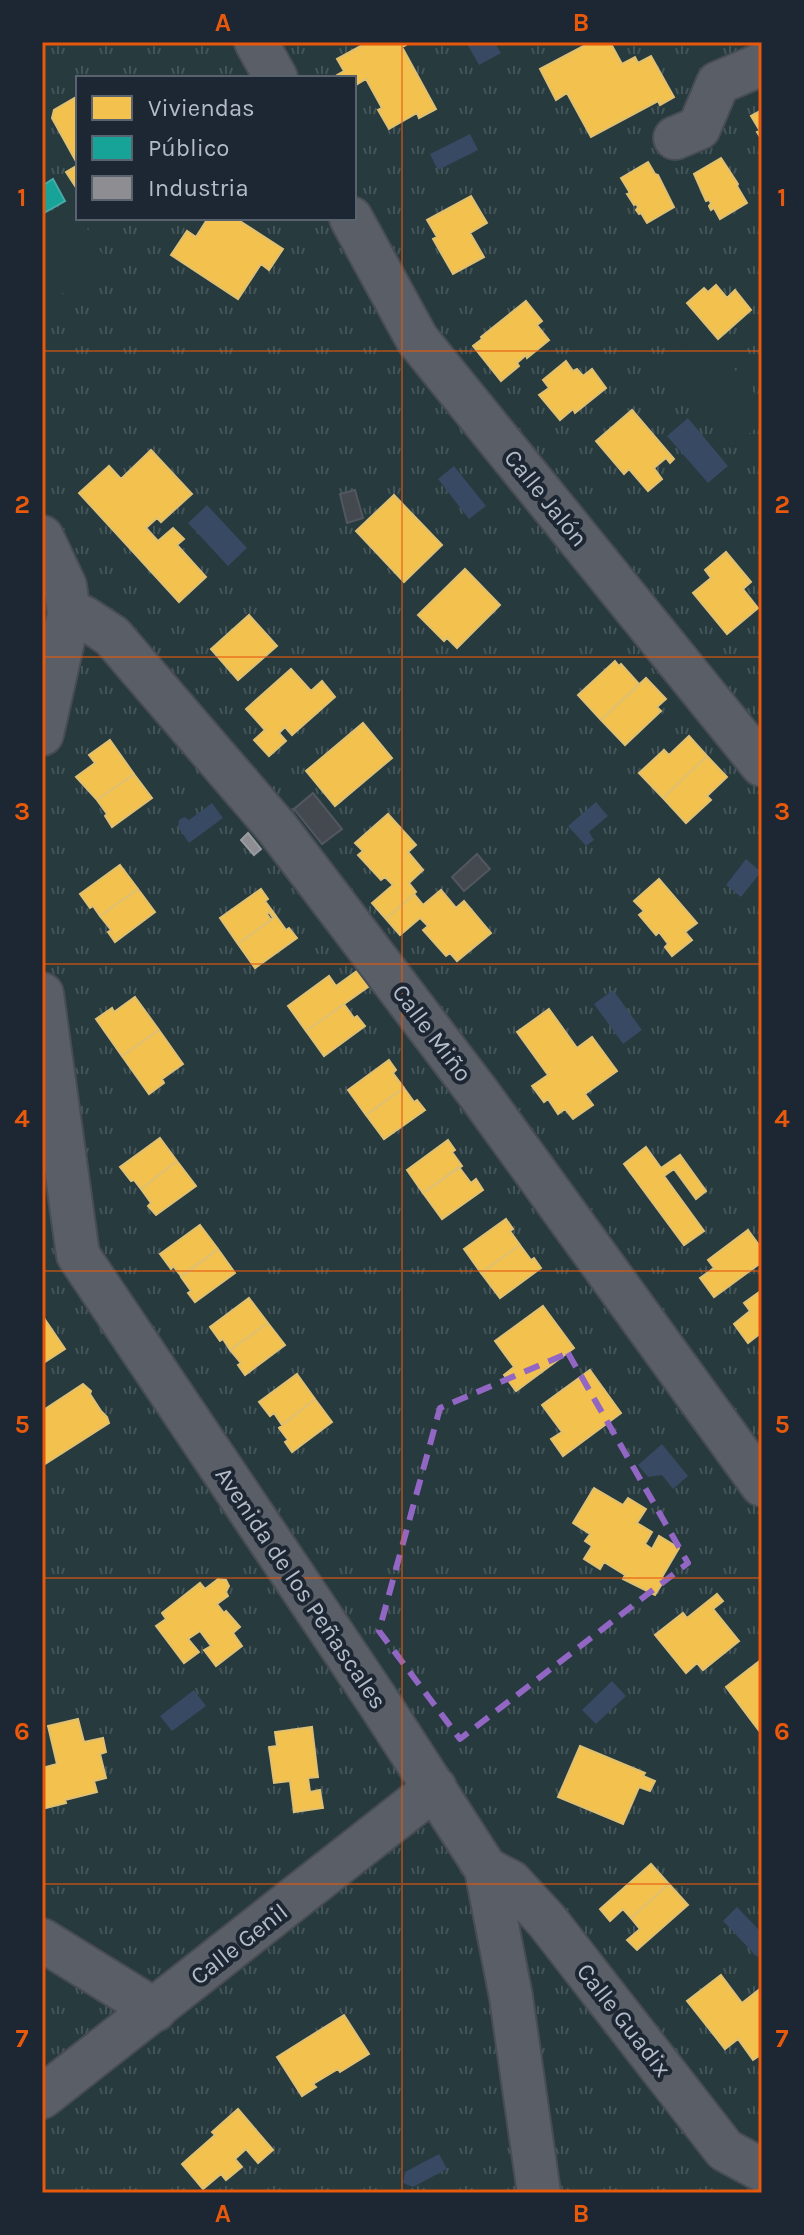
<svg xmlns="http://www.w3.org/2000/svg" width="804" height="2235" font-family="Karla,sans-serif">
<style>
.grass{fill:url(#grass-tufts);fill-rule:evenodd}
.pitch{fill:#273a3e}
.water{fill:#384963}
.homes{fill:#f2c14e;stroke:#dfc073;stroke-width:2}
.public{fill:#17a398;stroke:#46aaa7;stroke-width:2}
.industry{fill:#8d8d92;stroke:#999ba2;stroke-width:2}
.building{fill:#444950;stroke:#52575f;stroke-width:2}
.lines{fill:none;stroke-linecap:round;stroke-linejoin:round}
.minor-casing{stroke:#484c53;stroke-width:46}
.minor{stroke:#5a5e66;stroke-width:42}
.marked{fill:none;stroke:#9266c3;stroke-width:6;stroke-dasharray:16 10;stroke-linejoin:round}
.grid{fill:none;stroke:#e8590c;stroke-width:2;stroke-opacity:0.55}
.labels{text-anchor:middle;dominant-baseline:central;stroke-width:8;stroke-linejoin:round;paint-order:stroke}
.street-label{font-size:24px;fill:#b4bcc9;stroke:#1d2633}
.neatline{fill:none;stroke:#e8590c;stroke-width:3}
.grid-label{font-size:26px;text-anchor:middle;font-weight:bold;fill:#e8590c}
</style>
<defs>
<pattern id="grass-tufts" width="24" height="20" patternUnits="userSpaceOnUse" patternTransform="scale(2)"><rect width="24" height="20" fill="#273a3e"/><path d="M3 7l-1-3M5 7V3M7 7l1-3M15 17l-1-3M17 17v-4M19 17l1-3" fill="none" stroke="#445559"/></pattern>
</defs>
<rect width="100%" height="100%" fill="#2a3038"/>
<path class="grass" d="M42,42H762V2193H42ZM78,78H354V218H78Z"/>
<path class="pitch" d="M70,200L78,213V218H81L109,266L42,305V217Z
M701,330L762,402V423L731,449L660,366Z"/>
<path class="water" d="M466,42H494L501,53L479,65Z
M470,134L478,150L438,170L430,154Z
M688,418L728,466L708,483L667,436Z
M454,466L486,506L469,519L438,479Z
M207,505L247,548L228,566L188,523Z
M596,802L608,816L589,832L594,840L586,846L568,826Z
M212,803L223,818L189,843L178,827L179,820L184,817L189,820Z
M746,859L761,872L741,897L726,885Z
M613,990L642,1030L623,1044L594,1004Z
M662,1444L688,1476L673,1489L662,1475L648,1477L638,1465Z
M612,1681L626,1696L596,1724L582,1710Z
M194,1690L206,1706L172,1731L160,1716Z
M737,1907L762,1933V1953L757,1957L723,1921Z
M439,2154L447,2169L413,2187L403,2183L405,2172Z"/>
<path class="homes" d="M368,42H405L406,45L402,47L436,109L419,118L417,113L389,129L378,110L382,108L366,79L354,86V78H339L337,75L344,71L337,59Z
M591,42H610L622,64L635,57L638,63L651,56L674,97L660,105L658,101L591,137L567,93L556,100L540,69Z
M78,96V165L52,118L54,110Z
M762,110V140L757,132L760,131L751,116Z
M721,158L738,184L737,186L747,203L720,219L714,208L711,210L709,206L711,203L709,200L706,201L694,174Z
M648,162L655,174L658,175L674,207L647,223L641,213L639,214L636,210L638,207L636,204L634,205L627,194L630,193L621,178Z
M78,165V188L77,189L66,172Z
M471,196L487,223L470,233L484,257L453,274L433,239L437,237L427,220Z
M208,218H235L283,249L269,270L261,264L238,299L171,255L187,231L196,237Z
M716,285L727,298L735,290L751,310L718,339L687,303L704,288L708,292Z
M526,301L542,321L537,325L549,340L527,358L526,355L517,363L519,366L501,381L473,346L482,339L481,337Z
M566,361L573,371L577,369L583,376L592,369L606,388L575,413L573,409L560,420L539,395L549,388L543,380Z
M632,410L674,459L670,463L666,458L654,468L662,479L648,491L629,469L624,474L596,441Z
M151,450L192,494L161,522L157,518L146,528L158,541L173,528L184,539L177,545L206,577L179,602L79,493L109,466L121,479Z
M394,495L442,545L404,582L356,531Z
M726,552L751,582L743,589L758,608L727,634L693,593L711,578L705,570Z
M465,569L500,605L457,648L447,638L444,641L418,615Z
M249,615L277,646L238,680L211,649Z
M615,661L619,666L621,664L639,684L601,720L578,695Z
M291,669L311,691L322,681L335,697L292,735L285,727L279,733L286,741L269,756L254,740L265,730L246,709Z
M646,678L666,699L657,707L661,711L625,745L601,720Z
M363,723L392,758L335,806L306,771Z
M689,736L707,756L663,798L639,773L664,750L669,755Z
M110,740L134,774L97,800L76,777L95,763L89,755Z
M707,756L727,777L707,796L711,800L686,823L663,798Z
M134,774L152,798L112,827L105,816L107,814L97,800Z
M388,814L416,845L408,852L423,870L409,883L416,892L386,919L372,903L393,885L385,877L381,880L358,855L363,851L355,843Z
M120,865L138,889L100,916L93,906L90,908L80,894Z
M659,879L697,923L685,932L692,940L672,956L665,947L668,944L659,932L656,935L639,915L644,911L634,901Z
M138,889L155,912L115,942L108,932L111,930L100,916Z
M261,889L268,899L265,901L276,916L273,918L269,912L267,914L271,920L238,944L220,918Z
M441,890L456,908L464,901L491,933L457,961L450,953L446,956L423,930L428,926L420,918L400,935L386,919L414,894L423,905Z
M276,916L286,930L289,928L297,938L255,968L238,944Z
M357,971L368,987L306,1031L288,1006L329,976L336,986Z
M135,997L159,1030L122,1056L96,1019L112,1008L114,1012Z
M344,1004L354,1018L357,1016L365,1026L324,1056L306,1031Z
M549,1009L577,1048L592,1037L617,1071L585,1094L593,1105L573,1119L565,1109L558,1114L548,1099L544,1102L532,1086L548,1075L517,1032Z
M159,1030L183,1064L162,1079L164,1083L149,1094L122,1056Z
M389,1060L396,1070L393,1073L404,1088L366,1115L348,1090Z
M404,1088L414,1102L417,1100L425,1110L384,1139L366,1115Z
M160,1138L177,1161L141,1189L134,1180L131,1181L120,1167Z
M448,1140L455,1150L452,1152L462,1166L423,1193L407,1170Z
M646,1147L661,1168L680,1155L706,1191L696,1199L674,1169L664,1176L704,1231L684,1245L624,1164Z
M177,1161L196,1186L156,1215L148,1206L151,1203L141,1189Z
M459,1167L471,1183L476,1179L483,1190L442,1219L423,1193Z
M506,1219L513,1229L510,1231L520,1245L481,1273L464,1249Z
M200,1225L218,1249L181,1276L173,1266L171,1269L160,1254Z
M748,1230L762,1249V1262L714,1297L700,1278L714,1268L708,1260Z
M520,1245L531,1260L534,1258L541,1268L500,1298L481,1273Z
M218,1249L235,1273L195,1302L188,1293L191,1291L181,1277Z
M762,1290V1332L748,1343L734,1324L750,1311L744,1303Z
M249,1298L268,1323L230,1350L223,1339L220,1341L210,1327Z
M543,1306L574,1348L516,1391L504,1375L514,1367L495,1341Z
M44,1318L65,1349L42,1364V1320Z
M268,1323L285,1345L245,1375L238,1365L241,1363L230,1350Z
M590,1370L621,1413L563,1456L551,1439L562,1432L542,1405Z
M297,1374L315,1399L282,1425L274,1413L270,1416L259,1402Z
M83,1384L91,1391L90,1394L101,1411L107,1417L109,1423L42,1466V1411Z
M315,1399L332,1422L292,1452L285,1442L288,1440L279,1428Z
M594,1488L623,1505L628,1498L646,1509L637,1523L652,1532L645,1544L652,1549L659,1536L679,1548L662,1577L665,1579L655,1595L623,1579L625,1575L604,1562L600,1569L584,1559L592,1546L585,1541L590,1534L573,1523Z
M218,1579L226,1580L229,1586L226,1592L228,1596L217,1604L224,1613L226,1611L240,1627L233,1633L242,1646L216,1666L204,1650L211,1646L200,1631L188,1639L199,1652L184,1663L156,1626L166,1619L162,1613L200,1583L205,1589Z
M717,1594L723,1601L713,1609L739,1641L703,1670L697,1663L686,1673L655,1635L683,1613L687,1618Z
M762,1659V1731L760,1732L726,1687Z
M78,1719L84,1742L103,1738L106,1752L100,1754L106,1778L94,1781L97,1792L65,1800L66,1803L42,1809V1768L57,1764L48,1726Z
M312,1727L318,1777L308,1778L310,1792L320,1790L323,1808L294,1812L290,1781L274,1783L269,1747L277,1746L275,1732Z
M580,1746L645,1773L643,1776L655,1781L650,1791L639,1787L623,1824L558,1797Z
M651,1864L669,1884L631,1918L623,1909L610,1921L600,1909Z
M669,1884L688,1905L637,1950L627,1940L640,1929L631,1918Z
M721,1975L742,2003L761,1988L762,1990V2054L753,2060L738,2039L725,2049L687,2001Z
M344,2015L369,2054L340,2072L338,2069L313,2084L316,2087L302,2096L277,2057Z
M238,2109L273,2150L258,2163L246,2149L235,2159L242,2167L226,2180L221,2174L203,2189L182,2164L215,2135L212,2132Z"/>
<path class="public" d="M53,179L65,201L42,214V186Z"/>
<path class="industry" d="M248,833L261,849L254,855L241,840Z"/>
<path class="building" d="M355,490L363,518L347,523L340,494Z
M313,793L342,829L322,844L294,809Z
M477,854L490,869L464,891L452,877Z"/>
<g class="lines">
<g class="minor-casing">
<path id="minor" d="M256,42L276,78
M675,138L699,128L718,83L762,64
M351,218L417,339L762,765
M42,537L65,586L69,614L42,734
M69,614L83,617L112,636L277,828L479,1094L762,1485
M42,994L78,1255L381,1706L486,1869L511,1997L539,2193
M486,1869L511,1882L547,1921L725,2150L762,2170
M42,1940L155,2010
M42,2097L435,1788"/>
</g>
<use href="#minor" class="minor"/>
</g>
<path class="marked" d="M568,1353L688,1563L460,1739L379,1631L440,1408Z"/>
<path class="grid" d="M402,42V2193M42,351H762M42,657H762M42,964H762M42,1271H762M42,1578H762M42,1884H762"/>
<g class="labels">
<g class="street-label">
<text transform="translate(546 498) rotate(51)">Calle Jalón</text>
<text transform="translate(432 1033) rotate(53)">Calle Miño</text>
<text transform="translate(301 1588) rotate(56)">Avenida de los Peñascales</text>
<text transform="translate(239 1944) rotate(-38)">Calle Genil</text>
<text transform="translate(624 2020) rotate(52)">Calle Guadix</text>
</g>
</g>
<rect width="804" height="2235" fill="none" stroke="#1d2633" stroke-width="88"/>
<rect x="76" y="76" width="280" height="144" fill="#1d2633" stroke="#59626f" stroke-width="2"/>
<rect x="92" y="96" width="40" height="24" fill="#f2c14e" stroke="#59626f" stroke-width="2"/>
<text x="148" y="116" font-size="24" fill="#b4bcc9">Viviendas</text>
<rect x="92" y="136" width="40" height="24" fill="#17a398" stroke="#59626f" stroke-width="2"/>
<text x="148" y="156" font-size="24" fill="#b4bcc9">Público</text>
<rect x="92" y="176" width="40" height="24" fill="#8d8d92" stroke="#59626f" stroke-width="2"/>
<text x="148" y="196" font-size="24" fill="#b4bcc9">Industria</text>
<rect x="44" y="44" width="716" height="2147" class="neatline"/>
<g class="grid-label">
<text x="223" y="31">A</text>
<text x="581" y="31">B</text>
<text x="22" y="206">1</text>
<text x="782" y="206">1</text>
<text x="22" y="513">2</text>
<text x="782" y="513">2</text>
<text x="22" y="820">3</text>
<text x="782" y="820">3</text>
<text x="22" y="1127">4</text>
<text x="782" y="1127">4</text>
<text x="22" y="1433">5</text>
<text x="782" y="1433">5</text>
<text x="22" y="1740">6</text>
<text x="782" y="1740">6</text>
<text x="22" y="2047">7</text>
<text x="782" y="2047">7</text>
<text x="223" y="2222">A</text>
<text x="581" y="2222">B</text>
</g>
</svg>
